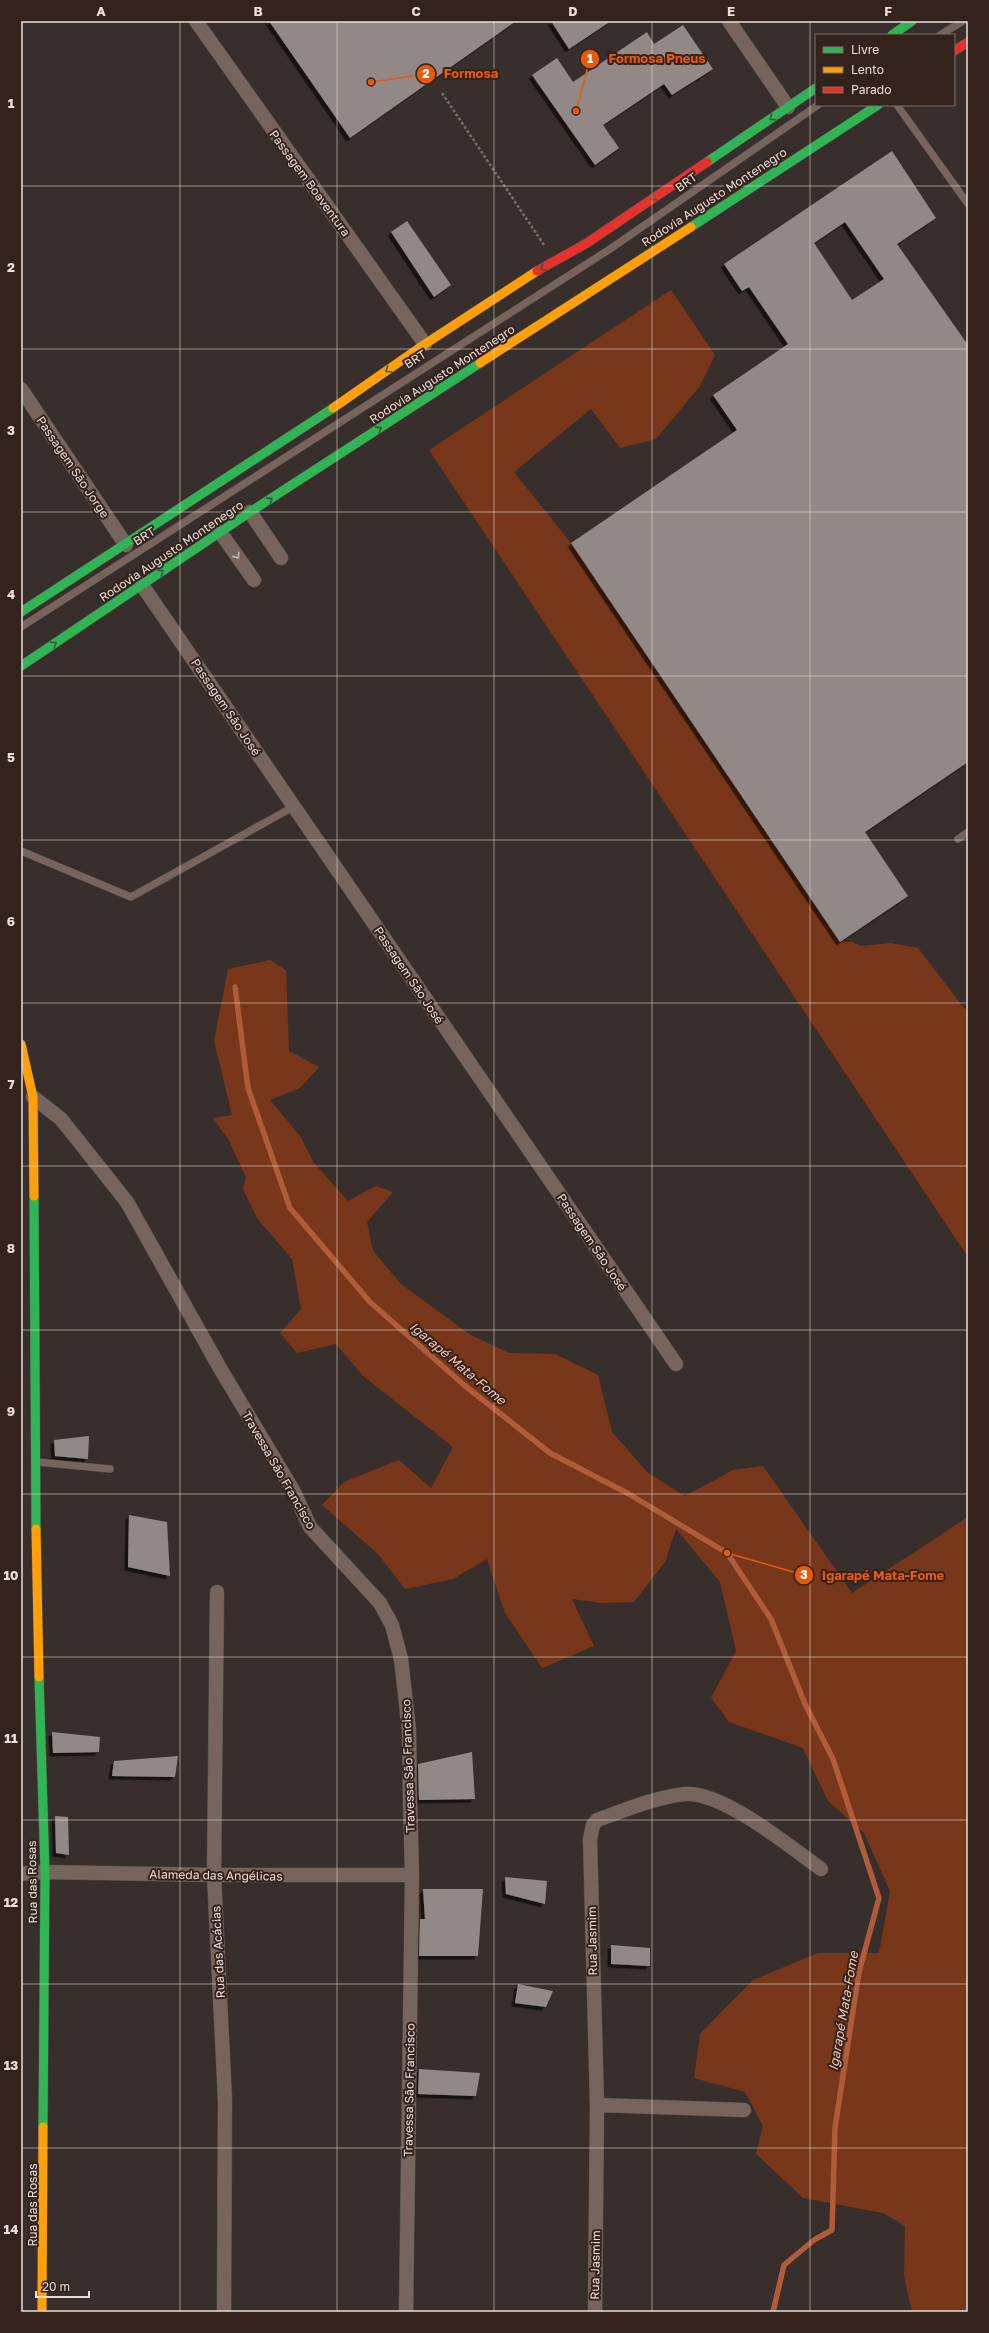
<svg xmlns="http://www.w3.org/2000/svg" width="989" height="2333" font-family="'Golos Text',sans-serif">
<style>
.green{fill:#78371b}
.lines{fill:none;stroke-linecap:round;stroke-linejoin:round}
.stream{stroke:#b05c3b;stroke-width:5.5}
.building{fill:#928986;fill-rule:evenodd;filter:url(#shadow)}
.lane-casing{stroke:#534c49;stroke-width:8}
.street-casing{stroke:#534c49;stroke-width:15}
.fast-casing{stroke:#534c49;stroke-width:10}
.slow-casing{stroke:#534c49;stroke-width:10}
.jam-casing{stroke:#534c49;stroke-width:10}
.path{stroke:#7a6c68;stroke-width:2.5;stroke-dasharray:3 2;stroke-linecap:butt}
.lane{stroke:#77645c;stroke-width:7}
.street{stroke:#77645c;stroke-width:14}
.fast{stroke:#30b455;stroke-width:9}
.slow{stroke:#ff9f0a;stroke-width:9}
.jam{stroke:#e5322d;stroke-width:9}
.oneway{stroke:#325d33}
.oneway2{stroke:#c1b3ad}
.grid{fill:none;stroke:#e9ded9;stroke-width:1;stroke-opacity:0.55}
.labels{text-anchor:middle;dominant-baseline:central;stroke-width:4;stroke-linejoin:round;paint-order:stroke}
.street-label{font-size:12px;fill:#e9ded9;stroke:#33231c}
.water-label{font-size:13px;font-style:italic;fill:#f6c4b1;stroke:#33231c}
.leader{fill:none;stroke:#e8590c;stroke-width:1.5}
.callout-dot{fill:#e8590c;stroke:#33231c;stroke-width:1.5}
.mark-label{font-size:12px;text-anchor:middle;font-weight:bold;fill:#fff}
.callout-label{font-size:13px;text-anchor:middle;font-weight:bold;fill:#e8590c;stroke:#33231c;stroke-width:4;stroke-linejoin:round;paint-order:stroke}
.neatline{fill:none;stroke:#e9ded9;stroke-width:1.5}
.grid-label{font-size:13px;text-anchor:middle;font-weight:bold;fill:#e9ded9}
</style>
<defs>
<filter id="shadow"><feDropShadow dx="-3.5" dy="3.5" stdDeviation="0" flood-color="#0009"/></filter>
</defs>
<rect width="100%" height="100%" fill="#382f2c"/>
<path class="green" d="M671,290L715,355L700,386L656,439L620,448L591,409L514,472L571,543L840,942H853L861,946L891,943L918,948L964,1008L968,1010V1257L429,450Z
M270,960L286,970L289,1051L319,1067L300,1088L270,1100L300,1136L314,1163L348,1201L376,1186L393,1192L367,1222L373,1251L401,1284L469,1334L509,1353L555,1354L598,1375L612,1432L648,1473L685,1496L733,1470L763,1466L852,1593L968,1517V2312H912L904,2276L905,2226L883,2213L803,2198L756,2154L763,2126L745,2092L694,2078L700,2034L753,1980L818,1953H879L890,1891L864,1833L828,1801L803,1748L729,1722L711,1698L736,1651L720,1582L676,1529L665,1562L634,1602L601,1603L572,1599L594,1646L542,1668L505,1613L487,1559L453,1579L405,1589L378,1554L322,1505L344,1482L399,1460L431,1488L453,1447L363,1376L336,1344L297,1353L280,1333L301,1309L292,1259L257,1218L243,1189L246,1177L228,1139L213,1118L232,1115L214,1041L228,969Z"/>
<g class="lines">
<path class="stream" d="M235,987L248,1088L290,1208L370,1302L464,1385L550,1453L629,1494L727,1553L771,1619L805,1704L833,1759L879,1898L859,1972L835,2128L832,2230L814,2240L784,2265L773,2312"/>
</g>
<path class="building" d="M269,21H516L350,138Z
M551,21H611L569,49Z
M683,25L713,69L672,95L664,84L603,125L619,148L595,165L532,75L557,58L573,82L647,32L654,44Z
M892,151L936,218L897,244L968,345V762L865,832L908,896L840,942L571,543L737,430L713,395L788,344L749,287L742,291L724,264ZM845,222L884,279L852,300L814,243Z
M407,221L451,285L434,297L391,232Z
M89,1436L88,1459L55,1456L54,1440Z
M129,1515L167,1522L170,1576L128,1567Z
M52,1732L100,1737L99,1752L53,1753Z
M472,1752L475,1799L419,1800L418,1764Z
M178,1756L175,1777L112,1776L114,1761Z
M55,1816L68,1817L69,1855L56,1853Z
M505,1877L547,1881L545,1904L506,1894Z
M423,1889H483L478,1956H419L420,1919H425Z
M611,1945L650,1948V1966L611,1964Z
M518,1984L553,1991L546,2007L515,2003Z
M419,2069L480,2073L476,2096L418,2094Z"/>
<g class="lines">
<g class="lane-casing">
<path id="lane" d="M940,35L963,21
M897,105L968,204
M21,627L610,249L818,105
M958,839L968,832
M21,851L131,897L293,807
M37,1462L110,1469"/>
</g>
<g class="street-casing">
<path id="street" d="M196,21L425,344
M729,21L788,107
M21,389L126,545
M250,512L281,558
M220,532L254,580
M142,585L676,1364
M33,1097L61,1119L127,1202L221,1370L293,1490L310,1527L380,1603L392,1625L401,1659L409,1730L410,1799L412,1875L406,2312
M217,1592L214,1875L225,2100L224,2312
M21,1874L45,1872L214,1875H412
M597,2105L744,2110
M595,2312L597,2105L590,1839L593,1825L597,1820C625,1810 656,1797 685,1794C723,1791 790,1847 821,1869"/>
</g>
<g class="fast-casing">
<path id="fast" d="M892,35L912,21
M707,162L816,88
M691,227L878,105
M21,612L333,408
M21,666L250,512L480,363
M34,1196L36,1529
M39,1677L45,1872L43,2127"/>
</g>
<g class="slow-casing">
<path id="slow" d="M480,363L691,227
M333,408L425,344L537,271
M21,1044L33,1097L34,1196
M36,1529L39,1677
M42,2312L43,2127"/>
</g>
<g class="jam-casing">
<path id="jam" d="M954,51L968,42
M537,271L587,243L707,162"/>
</g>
<path class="path" d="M442,93L544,245"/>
<use href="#lane" class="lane"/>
<use href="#street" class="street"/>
<use href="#fast" class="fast"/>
<use href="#slow" class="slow"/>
<use href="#jam" class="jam"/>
</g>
<defs><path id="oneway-chevron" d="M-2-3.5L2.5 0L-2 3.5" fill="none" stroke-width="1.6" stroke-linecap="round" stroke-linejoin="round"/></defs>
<g class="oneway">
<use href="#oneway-chevron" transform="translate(772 118) rotate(146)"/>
<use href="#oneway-chevron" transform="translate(653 198) rotate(146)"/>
<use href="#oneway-chevron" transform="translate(543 268) rotate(149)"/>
<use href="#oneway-chevron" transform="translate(388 370) rotate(145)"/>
<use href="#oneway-chevron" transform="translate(379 429) rotate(-33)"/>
<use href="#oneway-chevron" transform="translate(270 500) rotate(-33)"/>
<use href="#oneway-chevron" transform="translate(161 572) rotate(-34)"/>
<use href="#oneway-chevron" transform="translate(54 644) rotate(-33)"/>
</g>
<use class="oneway2" href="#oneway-chevron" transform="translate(237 556) rotate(55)"/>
<path class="grid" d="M180,21V2312M337,21V2312M494,21V2312M652,21V2312M810,21V2312M21,186H968M21,349H968M21,512H968M21,676H968M21,840H968M21,1003H968M21,1166H968M21,1330H968M21,1494H968M21,1657H968M21,1820H968M21,1984H968M21,2148H968"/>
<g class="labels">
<g class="street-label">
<text transform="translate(686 182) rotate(-35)">BRT</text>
<text transform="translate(310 183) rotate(54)">Passagem Boaventura</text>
<text transform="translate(714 197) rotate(-33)">Rodovia Augusto Montenegro</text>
<text transform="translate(415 359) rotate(-32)">BRT</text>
<text transform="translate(442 374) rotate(-33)">Rodovia Augusto Montenegro</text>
<text transform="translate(73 467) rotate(56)">Passagem São Jorge</text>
<text transform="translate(144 536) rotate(-32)">BRT</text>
<text transform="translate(171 551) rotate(-34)">Rodovia Augusto Montenegro</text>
<text transform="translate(226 707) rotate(56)">Passagem São José</text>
<text transform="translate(409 975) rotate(56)">Passagem São José</text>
<text transform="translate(592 1242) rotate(56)">Passagem São José</text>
<text transform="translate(279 1470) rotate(60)">Travessa São Francisco</text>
<text transform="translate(408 1766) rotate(-92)">Travessa São Francisco</text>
<text transform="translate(216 1875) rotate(1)">Alameda das Angélicas</text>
<text transform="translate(32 1882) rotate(-91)">Rua das Rosas</text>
<text transform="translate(592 1941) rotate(-91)">Rua Jasmim</text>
<text transform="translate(218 1952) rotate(-93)">Rua das Acácias</text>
<text transform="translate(409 2090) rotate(-89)">Travessa São Francisco</text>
<text transform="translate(32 2205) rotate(-90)">Rua das Rosas</text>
<text transform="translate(595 2265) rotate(-89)">Rua Jasmim</text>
</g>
<g class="water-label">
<text transform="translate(458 1363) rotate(40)">Igarapé Mata-Fome</text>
<text transform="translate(843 2011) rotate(-80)">Igarapé Mata-Fome</text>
</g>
</g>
<path class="leader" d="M576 111L590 59M371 82L426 74M727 1553L804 1575"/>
<g class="callout-dot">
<circle cx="576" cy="111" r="4"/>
<circle cx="371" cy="82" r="4"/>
<circle cx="727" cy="1553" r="4"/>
<circle cx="590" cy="59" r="10"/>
<circle cx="426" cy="74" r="10"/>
<circle cx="804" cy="1575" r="10"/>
</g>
<g class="mark-label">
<text x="590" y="63">1</text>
<text x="426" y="78">2</text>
<text x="804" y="1579">3</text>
</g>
<g class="callout-label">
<text x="657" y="63">Formosa Pneus</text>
<text x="471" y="78">Formosa</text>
<text x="883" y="1580">Igarapé Mata-Fome</text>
</g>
<rect width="989" height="2333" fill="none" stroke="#33231c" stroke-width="44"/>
<rect x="815" y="34" width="140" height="72" fill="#33231c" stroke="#7c6e68"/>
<rect x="823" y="47" width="20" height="6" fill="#30b455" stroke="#7c6e68"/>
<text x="851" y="54" font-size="12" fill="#e9ded9">Livre</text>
<rect x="823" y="67" width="20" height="6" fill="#ff9f0a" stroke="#7c6e68"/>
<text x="851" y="74" font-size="12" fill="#e9ded9">Lento</text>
<rect x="823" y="87" width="20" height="6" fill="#e5322d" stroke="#7c6e68"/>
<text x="851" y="94" font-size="12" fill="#e9ded9">Parado</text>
<path d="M36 2291v6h53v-6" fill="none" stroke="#e9ded9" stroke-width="2"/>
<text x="42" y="2291" font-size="12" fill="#e9ded9" stroke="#33231c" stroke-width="3" paint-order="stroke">20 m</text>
<rect x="22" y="22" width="945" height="2289" class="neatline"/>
<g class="grid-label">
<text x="101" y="16">A</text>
<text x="258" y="16">B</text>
<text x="416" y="16">C</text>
<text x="573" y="16">D</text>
<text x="731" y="16">E</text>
<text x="888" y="16">F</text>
<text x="11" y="108">1</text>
<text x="11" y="272">2</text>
<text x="11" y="435">3</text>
<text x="11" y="599">4</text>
<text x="11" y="762">5</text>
<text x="11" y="926">6</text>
<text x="11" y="1089">7</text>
<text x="11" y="1253">8</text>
<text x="11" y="1416">9</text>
<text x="11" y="1580">10</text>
<text x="11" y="1743">11</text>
<text x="11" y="1907">12</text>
<text x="11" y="2070">13</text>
<text x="11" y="2234">14</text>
</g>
</svg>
